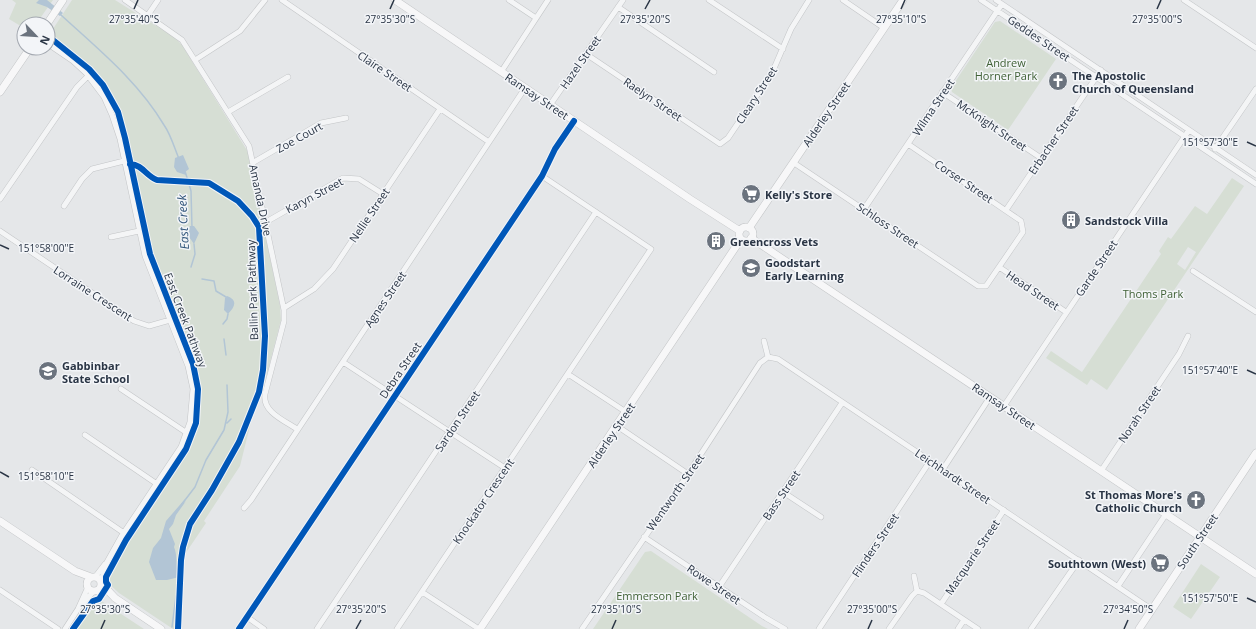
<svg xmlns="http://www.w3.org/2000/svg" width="1256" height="629" font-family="'Open Sans',sans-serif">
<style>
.green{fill:#d6ded4;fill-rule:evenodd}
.water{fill:#b2c5d5}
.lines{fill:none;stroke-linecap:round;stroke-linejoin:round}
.stream{stroke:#b2c5d5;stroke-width:1.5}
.street-casing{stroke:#c3c5c7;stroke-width:6}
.secondary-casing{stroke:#c3c5c7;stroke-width:8}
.street{stroke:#f4f5f6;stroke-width:5}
.secondary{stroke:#f7f7f8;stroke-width:7}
.cycleway-casing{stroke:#f3f5f8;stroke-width:8}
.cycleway{stroke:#0057b8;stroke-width:6}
.ticks{fill:none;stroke:#2a3545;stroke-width:1.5}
.labels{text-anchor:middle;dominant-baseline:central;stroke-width:3;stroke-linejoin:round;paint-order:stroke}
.street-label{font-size:11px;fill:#2a3545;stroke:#f3f5f8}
.park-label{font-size:11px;fill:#406136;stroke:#f3f5f8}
.poi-label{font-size:11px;font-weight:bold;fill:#2a3545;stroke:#f3f5f8;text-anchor:start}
.water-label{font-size:12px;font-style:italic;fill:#32567b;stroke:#f3f5f8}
.ticks-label{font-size:10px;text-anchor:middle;fill:#2a3545;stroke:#f3f5f8;stroke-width:3;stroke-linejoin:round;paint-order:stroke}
</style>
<rect width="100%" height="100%" fill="#e5e7e9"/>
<path class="green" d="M12,0H53L36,24H24V28L9,19L16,3Z
M72,0H115L174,37L182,45L248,152L280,306L281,320L262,393L254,410L240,466L204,521L206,523L181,560L180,629H173L119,593L106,581C109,566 121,550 129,537C169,475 218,436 191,355L151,254L126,138C118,106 103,78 77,57C68,49 58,45 50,36L51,32Z
M1000,21L1056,59L1008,130L952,92L951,88L995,22Z
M1232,178L1244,186L1107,390L1091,379L1087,385L1046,358L1051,351L1082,372L1161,254L1159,251L1168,237L1171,239L1195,206L1207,214ZM1188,247L1196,252L1185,270L1177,264Z
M651,551L762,626L768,629H593L645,552Z
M1201,564L1220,577L1191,619L1173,607Z
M100,600L144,629H76L92,604Z"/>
<path class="water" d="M39,0H47L63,13L60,16L47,7L36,3Z
M183,155L189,169L185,172L186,175L177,172L174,167L175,158Z
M190,226H194L199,233L194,244L187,234Z
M227,296C238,300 235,307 228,314L224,310L225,298Z
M185,499L184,503L186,501L176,515L173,524L169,529L175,544L174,547C178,556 175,567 179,577L167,580H156L149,562L153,548L161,538L166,521Z"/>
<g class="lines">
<path class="stream" d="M61,15C98,49 138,81 164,125C171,135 174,147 179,159
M185,171L191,191L192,228
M191,267L195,254L194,244
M202,279L214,281L216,291L226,297
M223,324L227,319L228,314
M224,339L226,355
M227,423L231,419
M182,504L195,487L206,460L224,430L228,412L227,385
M172,627L176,596"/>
<g class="street-casing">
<path id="street" d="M125,0L182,40L249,146L284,310V321L265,394C262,412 285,421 297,429
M282,0L489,142
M509,0L536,18
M709,0L783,49
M843,0L884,28
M981,0L1256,184
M996,0L1256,175
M1184,0L1256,48
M618,7L714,72
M148,15L158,0
M48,44L73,61L86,73L104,97L112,115L120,139L145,256L188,366L193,389L190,422L181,447L121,537L107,562L101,581
M586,54L720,144L728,138L772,73L791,29L809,0
M195,60L240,31L265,0
M501,72L548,0
M942,92L1041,158
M550,105L623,0
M228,112L288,77
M1215,149L1256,89
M254,162L321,123L346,118
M794,163L978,286H986L1023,232L1021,221L908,144
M0,199L77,87L88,76
M64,206L82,179L92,169L124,161
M864,209L1002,4
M1006,210L1101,70
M266,222L343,178L359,179L383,194
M0,231L134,321L149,326L170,320
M111,237L139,231
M999,267L1066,312
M1193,271L1256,312
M284,308L314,289L333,269L440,109
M764,341L768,357L778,359L1151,609
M343,362L505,468
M568,374L626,412
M121,389L187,433
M1004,406L1189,130
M617,426L688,474
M85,435L157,484
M943,469L990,397
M32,470L124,533
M1101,471L1179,354L1188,336
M783,492L821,517
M244,508L251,500L525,88
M644,537L766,618L785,629
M914,576L917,591
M95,577L105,564
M1118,586L1166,514
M719,587L842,403
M0,590L58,629
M917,591L924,593L978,629
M422,592L479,629
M84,602L94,591
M941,604L1004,510
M247,617L264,629
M65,629L78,609L88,587
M239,629L542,176L555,149L574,121
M317,629L596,212
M397,629L651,249L542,176
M582,629L688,474L760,363L768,357
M819,629L930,461
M889,629L912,596L917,591
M958,629L964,620
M1031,629L1079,560"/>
</g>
<g class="secondary-casing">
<path id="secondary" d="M395,0L690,199L740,231
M47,24L63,0
M0,92L30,48
M739 234a7 7 0 1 1 14 0a7 7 0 1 1-14 0Z
M749,228L903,0
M751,238L1256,574
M0,521L75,571L91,577
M87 584a7 7 0 1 1 14 0a7 7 0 1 1-14 0Z
M101,583L115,598L161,629
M480,629L741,239
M1139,629L1256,453"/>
</g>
<use href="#street" class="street"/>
<use href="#secondary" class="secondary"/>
<g class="cycleway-casing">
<path id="cycleway" d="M48,36L89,69L103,85L118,112L125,138L150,254L193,364L198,389L196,423L186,449L126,540L106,577V582L108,585L99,599L93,601L73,629
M130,164C143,165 146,176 157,180L209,183L238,201L252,216L259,227L265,336L263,370L259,392L239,442L212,490L190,524L183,547L181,560L178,629
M239,629L542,176L555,149L574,121"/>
</g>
<use href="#cycleway" class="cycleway"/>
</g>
<path class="ticks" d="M134,9L138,0M390,9L394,0M645,9L650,0M901,9L905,0M1157,9L1161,0M1247,142L1256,146M0,245L9,249M1247,370L1256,374M0,472L9,477M1247,598L1256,602M101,629L105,620M356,629L361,620M612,629L616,620M868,629L872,620M1124,629L1128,620"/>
<defs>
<g id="church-disc" transform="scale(1)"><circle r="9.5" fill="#6b737e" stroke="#f3f5f8"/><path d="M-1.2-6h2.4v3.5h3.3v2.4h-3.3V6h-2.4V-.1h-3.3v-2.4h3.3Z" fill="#fff"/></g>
<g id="supermarket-disc" transform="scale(1)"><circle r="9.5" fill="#6b737e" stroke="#f3f5f8"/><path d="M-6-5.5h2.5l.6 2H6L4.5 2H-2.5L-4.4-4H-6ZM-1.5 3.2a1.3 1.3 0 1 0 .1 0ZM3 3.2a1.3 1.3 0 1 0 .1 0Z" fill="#fff"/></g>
<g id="building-disc" transform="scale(1)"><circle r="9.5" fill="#6b737e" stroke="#f3f5f8"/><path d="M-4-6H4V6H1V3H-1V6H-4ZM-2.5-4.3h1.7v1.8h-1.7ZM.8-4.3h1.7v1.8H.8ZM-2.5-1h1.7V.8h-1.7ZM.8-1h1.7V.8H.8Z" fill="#fff"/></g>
<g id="school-disc" transform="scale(1)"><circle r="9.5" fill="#6b737e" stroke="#f3f5f8"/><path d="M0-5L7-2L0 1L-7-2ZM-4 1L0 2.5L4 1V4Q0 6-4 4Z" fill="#fff"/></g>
</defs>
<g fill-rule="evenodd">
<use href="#church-disc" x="1058" y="81"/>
<use href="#supermarket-disc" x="751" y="194"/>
<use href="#building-disc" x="1071" y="220"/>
<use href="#building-disc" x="716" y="241"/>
<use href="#school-disc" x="751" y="268"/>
<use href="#school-disc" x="48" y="371"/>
<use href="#church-disc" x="1196" y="500"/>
<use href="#supermarket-disc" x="1160" y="563"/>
</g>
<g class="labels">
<g class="street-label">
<text transform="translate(1039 38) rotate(34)">Geddes Street</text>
<text transform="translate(580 62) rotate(-55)">Hazel Street</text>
<text transform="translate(385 71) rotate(34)">Claire Street</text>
<text transform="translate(756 95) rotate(-57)">Cleary Street</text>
<text transform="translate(537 96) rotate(34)">Ramsay Street</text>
<text transform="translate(653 99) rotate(34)">Raelyn Street</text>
<text transform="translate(933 107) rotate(-56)">Wilma Street</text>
<text transform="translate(826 114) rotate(-56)">Alderley Street</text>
<text transform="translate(992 125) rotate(34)">McKnight Street</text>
<text transform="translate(299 137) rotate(-29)">Zoe Court</text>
<text transform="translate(1053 140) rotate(-56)">Erbacher Street</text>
<text transform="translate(964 181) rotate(34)">Corser Street</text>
<text transform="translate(314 195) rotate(-28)">Karyn Street</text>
<text transform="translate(261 200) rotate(78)">Amanda Drive</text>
<text transform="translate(369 215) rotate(-56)">Nellie Street</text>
<text transform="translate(888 225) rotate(34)">Schloss Street</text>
<text transform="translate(1096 268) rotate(-56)">Garde Street</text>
<text transform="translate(252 290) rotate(-92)">Ballin Park Pathway</text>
<text transform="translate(1033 290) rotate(34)">Head Street</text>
<text transform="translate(93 293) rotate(33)">Lorraine Crescent</text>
<text transform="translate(385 299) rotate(-56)">Agnes Street</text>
<text transform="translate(186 320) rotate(69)">East Creek Pathway</text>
<text transform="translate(400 370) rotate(-56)">Debra Street</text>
<text transform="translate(1004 406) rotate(34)">Ramsay Street</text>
<text transform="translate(1139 414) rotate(-56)">Norah Street</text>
<text transform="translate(457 421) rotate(-56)">Sardon Street</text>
<text transform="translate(611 435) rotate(-56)">Alderley Street</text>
<text transform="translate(953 476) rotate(34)">Leichhardt Street</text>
<text transform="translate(675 492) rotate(-55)">Wentworth Street</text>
<text transform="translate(781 495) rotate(-56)">Bass Street</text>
<text transform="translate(483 501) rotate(-56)">Knockator Crescent</text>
<text transform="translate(1197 541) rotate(-56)">South Street</text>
<text transform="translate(875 545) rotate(-56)">Flinders Street</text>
<text transform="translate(972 557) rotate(-56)">Macquarie Street</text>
<text transform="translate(714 584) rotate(34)">Rowe Street</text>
</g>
<g class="park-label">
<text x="1006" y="62">Andrew<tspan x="1006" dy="13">Horner Park</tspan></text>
<text x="1153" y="293">Thoms Park</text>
<text x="657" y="595">Emmerson Park</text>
</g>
<g class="poi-label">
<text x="1072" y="75">The Apostolic<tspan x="1072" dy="13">Church of Queensland</tspan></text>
<text x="765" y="194">Kelly's Store</text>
<text x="1085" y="220">Sandstock Villa</text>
<text x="730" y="241">Greencross Vets</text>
<text x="765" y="262">Goodstart<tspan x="765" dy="13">Early Learning</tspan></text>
<text x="62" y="365">Gabbinbar<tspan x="62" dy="13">State School</tspan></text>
<text x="1182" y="494" text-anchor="end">St Thomas More's<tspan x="1182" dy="13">Catholic Church</tspan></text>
<text x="1146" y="563" text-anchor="end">Southtown (West)</text>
</g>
<g class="water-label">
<text transform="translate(183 222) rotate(-93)">East Creek</text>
</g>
</g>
<g class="ticks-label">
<text x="134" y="23">27°35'40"S</text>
<text x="645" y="23">27°35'20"S</text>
<text x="901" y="23">27°35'10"S</text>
<text x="390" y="23">27°35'30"S</text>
<text x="1157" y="23">27°35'00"S</text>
<text x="1210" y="146">151°57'30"E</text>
<text x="46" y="252">151°58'00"E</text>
<text x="1210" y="374">151°57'40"E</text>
<text x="46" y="480">151°58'10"E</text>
<text x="1210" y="602">151°57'50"E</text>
<text x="105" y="613">27°35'30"S</text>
<text x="872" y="613">27°35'00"S</text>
<text x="1128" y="613">27°34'50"S</text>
<text x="361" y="613">27°35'20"S</text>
<text x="616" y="613">27°35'10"S</text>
</g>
<g transform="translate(36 36) rotate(115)"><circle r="19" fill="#f3f5f8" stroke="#a3a8b0"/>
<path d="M0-3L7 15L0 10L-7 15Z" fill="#6b737e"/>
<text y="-6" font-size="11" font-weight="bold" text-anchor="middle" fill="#2a3545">N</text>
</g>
</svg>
